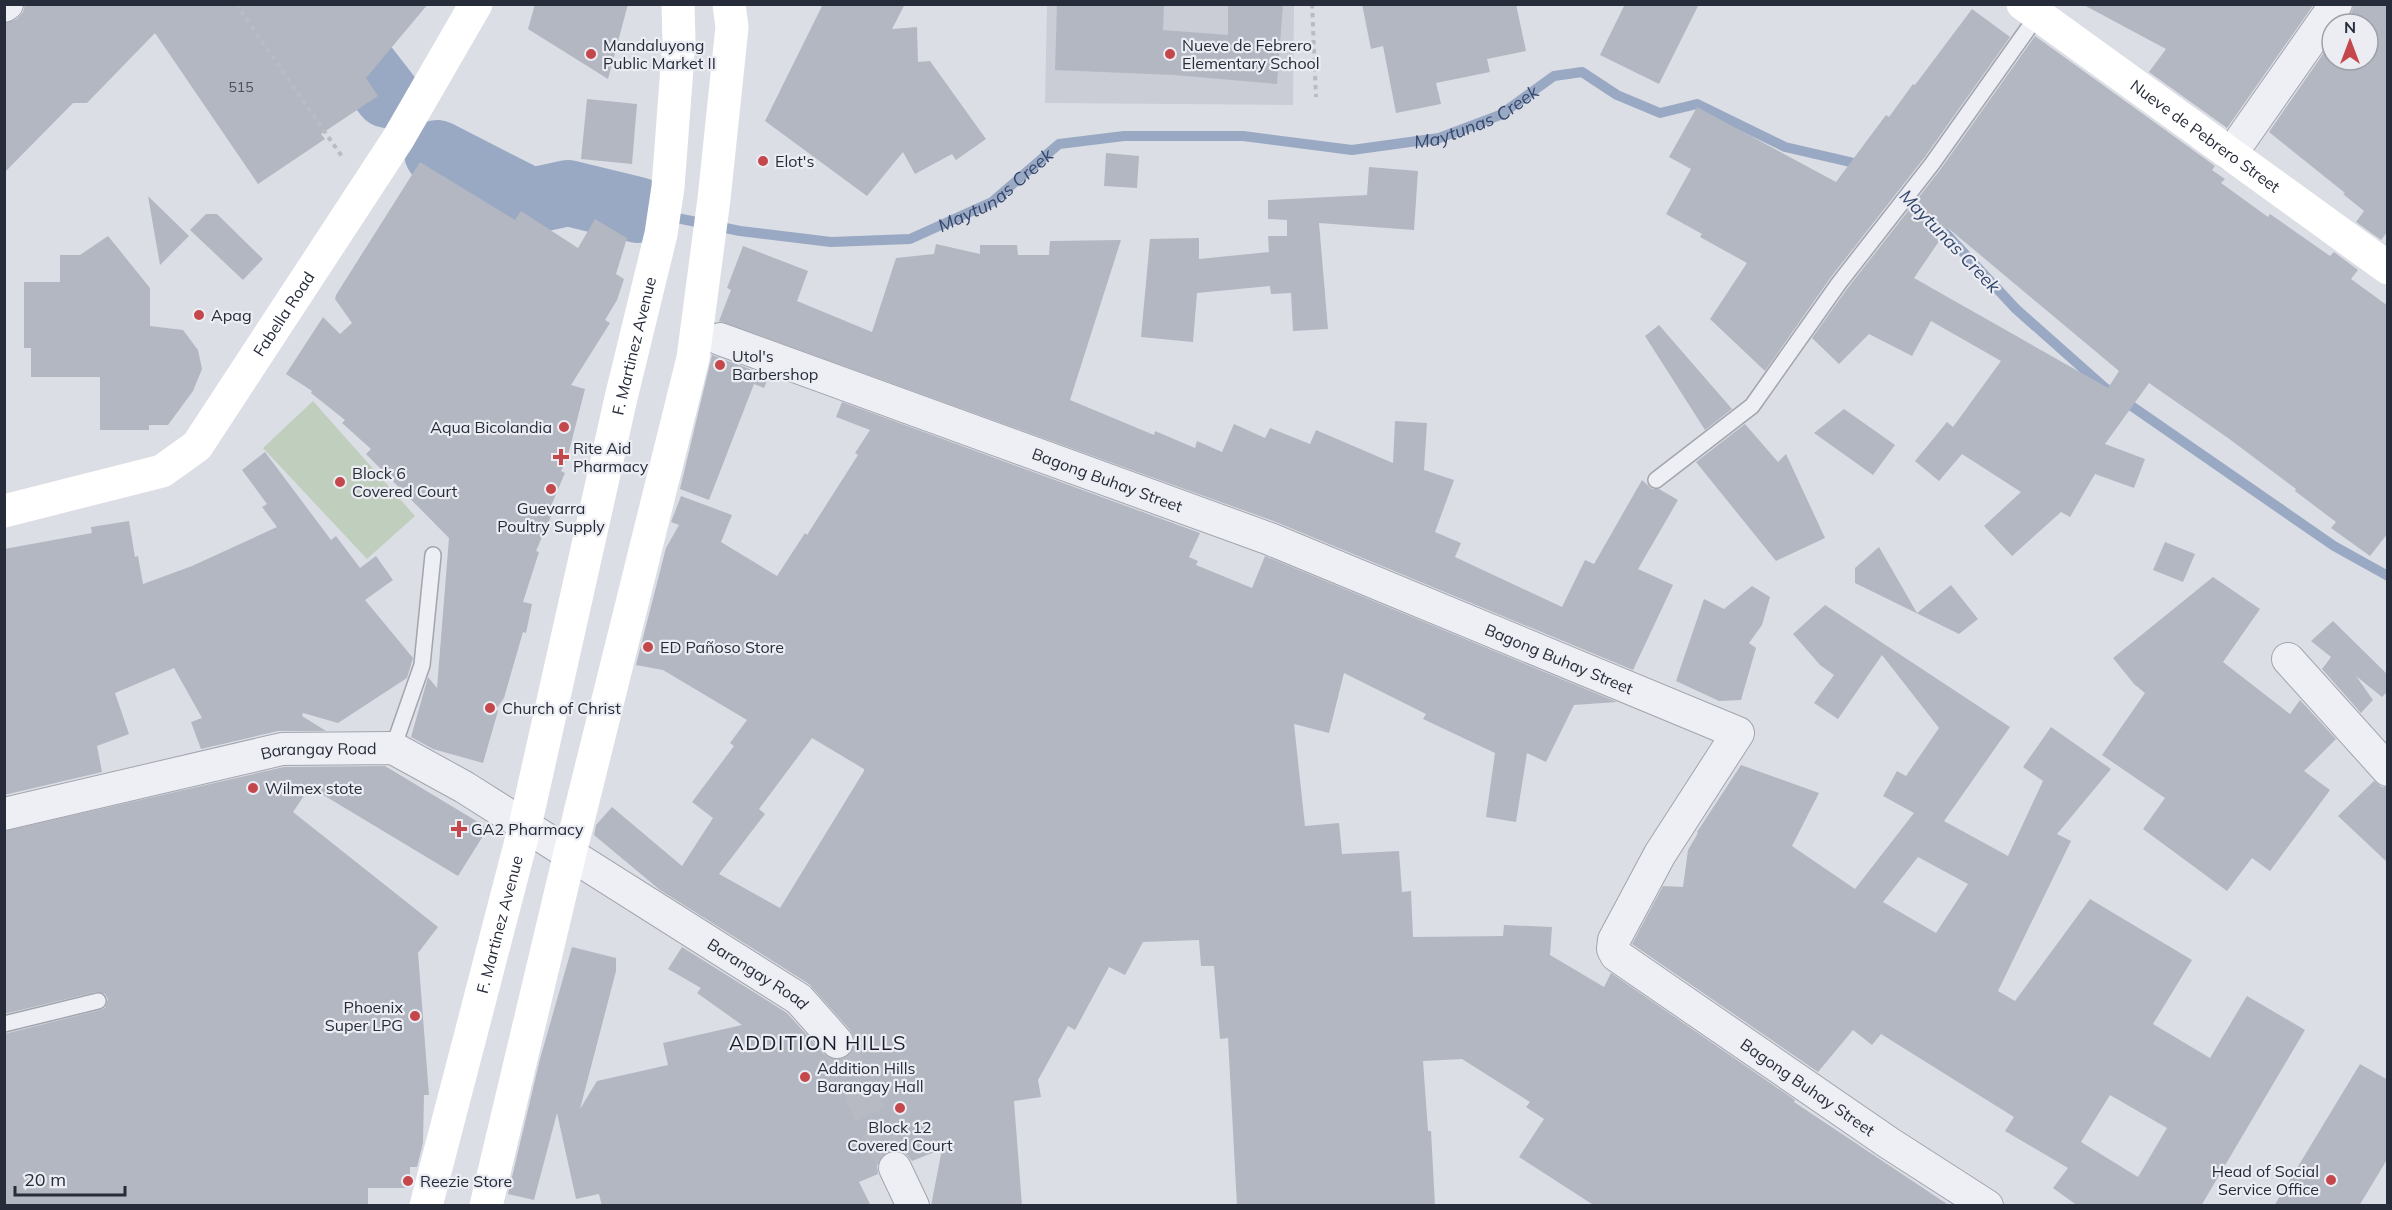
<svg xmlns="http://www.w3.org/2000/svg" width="2392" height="1210" font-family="Mulish,sans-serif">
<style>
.built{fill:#cacdd6}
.green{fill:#c0cebd}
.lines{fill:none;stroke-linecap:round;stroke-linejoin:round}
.stream{stroke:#99a8c3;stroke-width:10}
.river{stroke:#99a8c3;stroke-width:66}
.building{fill:#b3b7c1;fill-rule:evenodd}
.street-tunnel{stroke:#b8bac3;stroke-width:32;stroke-dasharray:32 16;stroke-linecap:butt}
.lane-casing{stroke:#a2a5ae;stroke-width:18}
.street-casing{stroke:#a2a5ae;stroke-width:34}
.path{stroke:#babcc4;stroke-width:4;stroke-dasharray:4.5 4.5;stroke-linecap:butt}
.lane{stroke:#eeeff4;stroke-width:15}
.street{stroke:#eeeff4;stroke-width:32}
.secondary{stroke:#fff;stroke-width:33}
.poi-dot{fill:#c4474b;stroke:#ebedf3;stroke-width:2}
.labels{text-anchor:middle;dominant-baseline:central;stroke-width:4.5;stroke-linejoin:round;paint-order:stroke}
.number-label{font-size:14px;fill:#4a4f5c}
.poi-label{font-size:16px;fill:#272c3a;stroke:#ebedf3;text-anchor:start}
.street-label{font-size:16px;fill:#272c3a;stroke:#ebedf3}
.water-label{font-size:18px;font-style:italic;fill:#34466b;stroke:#ebedf3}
.quarter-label{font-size:20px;letter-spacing:1.5px;fill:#191d2b;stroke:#ebedf3}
</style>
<rect width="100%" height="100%" fill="#dcdee5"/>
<path class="built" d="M1047,5H1294L1293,105L1045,103Z"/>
<path class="green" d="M313,401L415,516L367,559L263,448Z"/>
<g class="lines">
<g class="stream">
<path id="s1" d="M638,210L740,231L831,242L910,239L992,202L1059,144L1124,136H1243L1352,150L1439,138L1500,115L1554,76L1582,72L1617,95L1660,113L1697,104L1785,147L1863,165"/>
<path d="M1936,223L2016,309L2104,387L2334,546L2388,576"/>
</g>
<path class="river" d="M345,4V41L387,95
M437,153L531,201L568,193L638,210"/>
</g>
<path class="building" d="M25,4H428L366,78L378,96L321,134L325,139L258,184L155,33L87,103H73L4,173V24L17,19L23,12Z
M535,4H628L608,79L528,29Z
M823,4H905L892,29L917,27L918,62L930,61L986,139L956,160L952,154L915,174L903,152L867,196L765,121Z
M1057,4H1164L1163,30L1228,35V4H1283L1277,84L1174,75L1055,70Z
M1362,4H1516L1526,51L1487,59L1490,72L1436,83L1441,104L1396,113L1383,46L1371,49Z
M1625,4H1699L1659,84L1600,55Z
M2082,4H2314L2227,128L2149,72L2166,49Z
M2354,4H2388V231L2381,240L2356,222L2364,211L2343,194L2345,193L2269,132L2332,41V60H2368V24H2344L2351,14Z
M1972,9L2010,37L1924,158L1831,277L1765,371L1710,319L1747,263L1700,237L1702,234L1666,214L1691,169L1669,157L1697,107L1836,182L1886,115L1889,117L1913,84L1915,85Z
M2035,36L2215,166L2212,170L2225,179L2221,183L2268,217L2270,214L2330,256L2334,252L2358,270L2351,279L2388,306V533L2370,556L2331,528L2336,522L2295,491L2296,489L2228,438L2149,383L2105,444L2145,459L2134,488L2095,474L2070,517L2061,512L2012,556L1984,526L2021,492L1962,454L1939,481L1915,461L1947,422L1953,427L2001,361L1931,321L1912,356L1869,334L1839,364L1812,338L1847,289L1940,170ZM1948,228L2119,371L2108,388L1914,278Z
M587,99L637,104L632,164L581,159Z
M1106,153L1139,156L1137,188L1104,186Z
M420,162L515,220L521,211L578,248L595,219L627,238L616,274L624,279L617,300L605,320L610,323L571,385L585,389L567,459L561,471L565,473L551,506L555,507L536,551L539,552L523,602L532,604L526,633L523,632L504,698L496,709L498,711L483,763L433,749L411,737L428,677L437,688L449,538L366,454L371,449L342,423L345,420L311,393L312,391L286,374L323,317L340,334L352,323L335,299L336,295Z
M1369,167L1418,171L1414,230L1319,223L1328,329L1293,331L1291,293L1271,294L1270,286L1197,293L1193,342L1141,337L1150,239L1199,238V259L1269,252L1268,236H1287V220L1268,219V200L1367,195Z
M148,196L189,236L160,265Z
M206,214H217L263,259L243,280L190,230Z
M108,236L150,288V326L183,330L198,350L202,369L193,391L168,425H149V430H100V377H31V348H24V282H60V255H80Z
M1121,240L1070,400L1154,435L1155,431L1195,448L1197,441L1222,452L1234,424L1265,438L1270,428L1310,444L1316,430L1393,463L1395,421L1427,423L1424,470L1454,480L1435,532L1461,543L1455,557L1562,607L1585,560L1594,564L1642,480L1652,489H1659L1678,500L1638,569L1673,585L1633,670L1276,522L719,321L731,290L727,288L743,246L808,271L797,301L872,332L896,258L934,254L936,244L980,254V245H1017L1018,255H1049L1050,241Z
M1659,325L1732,409L1705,430L1645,336Z
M712,355L769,376L764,388L754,384L709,500L680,489Z
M842,402L1200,533L1189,557L1198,561L1196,565L1252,588L1265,556L1617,702L1574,705L1546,762L1527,753L1516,822L1486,817L1495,753L1423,719L1426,714L1344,673L1329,733L1294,724L1305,826L1339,823L1342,854L1399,851L1402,892L1411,891L1413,937L1503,936L1504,925L1552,927L1550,955L1604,987L1611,973L1795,1100L1794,1102L1950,1206H1595L1519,1157L1544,1119L1526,1107L1530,1102L1462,1059L1423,1061L1428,1131H1431L1435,1206H1237L1228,1038L1220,1039L1214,966H1201L1199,940L1143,942L1125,975L1109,967L1075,1030L1068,1026L1038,1080L1041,1097L1014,1101L1022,1206H931L942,1149L912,1161L905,1153L896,1150L887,1152L880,1158L877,1166L878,1174L859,1182L871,1206H602L599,1194L576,1199L557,1113L534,1200L508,1194L540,1059L572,947L616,958V971L580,1109L597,1081L668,1065L663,1043L742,1025L697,993L701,988L668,969L682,947L787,1013L824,1054L831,1059H841L848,1056L854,1048L855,1039L850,1030L809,984L660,890L594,835L596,825L612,807L682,866L713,818L692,802L734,746L730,743L747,720L663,670L636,665L666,548L679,525L671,522L681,496L732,515L721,542L777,576L805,533L807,535L858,455L855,453L870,430L836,417ZM812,738L864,769V771L780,908L719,874L765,814L759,809Z
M1844,409L1895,445L1873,475L1814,433Z
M1745,424L1778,462L1786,454L1825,538L1776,561L1696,462Z
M265,452L331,540L336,536L360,568L376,556L393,580L365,600L413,658L407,678L338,723L303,713L302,716L326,731H278L201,749L191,722L202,718L174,668L115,693L129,734L97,746L102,772L4,795V549L92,533L91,527L129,521L135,557L138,556L143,584L192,566L277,527L262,507L267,504L242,470Z
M2165,542L2195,554L2183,582L2153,570Z
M1879,547L1917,613L1951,585L1978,619L1959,634L1855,583V568Z
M2213,577L2260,609L2223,662L2290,714L2300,700L2336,739L2304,771L2330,790L2270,871L2252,858L2227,891L2143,829L2165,798L2102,755L2145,693L2134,684L2113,658Z
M1752,586L1770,597L1762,625L1749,643L1756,648L1741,700L1719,701L1676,681L1704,599L1724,609Z
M1825,605L2010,727L1944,821L2008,856L2043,781L2023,767L2051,727L2111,769L2057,834L2071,841L1998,991L2015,1001L2090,899L2192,960L2153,1024L2210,1058L2247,996L2305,1030L2201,1206H2078L2053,1188L2068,1168L2005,1131L2014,1117L1881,1034L1872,1045L1853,1030L1818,1072L1632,944L1663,886L1683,887L1688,850L1698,833L1697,832L1741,765L1819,793L1792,846L1855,889L1914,813L1883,796L1897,771L1906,776L1939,728L1882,655L1838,719L1814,703L1834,675L1820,665L1793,634ZM1918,857L1968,884L1936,933L1883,902ZM2110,1095L2167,1128L2138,1177L2081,1142Z
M2333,621L2388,675V691L2382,697L2356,676L2373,700L2361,713L2322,669L2331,657L2311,641Z
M385,766L488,828L458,876L310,787L293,812L438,927L418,953L429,1095H424L423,1143L417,1167H410V1188H368V1206H4V1034L100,1010L105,1008L108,999L105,994L96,992L4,1014V831L284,767Z
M2374,781L2382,787H2388V863L2338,816Z
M2360,1064L2388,1080V1158L2359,1206H2274Z"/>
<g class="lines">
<path class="street-tunnel" d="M837,1042L895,1168"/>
<g class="lane-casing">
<path id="lane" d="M1656,480L1752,406L1839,283L1932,164L2037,16
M393,748L422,665L433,555
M4,1024L98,1001"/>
</g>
<g class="street-casing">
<g id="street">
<path d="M4,6L7,4"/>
<path d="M2231,154L2336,4"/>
<path id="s2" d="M720,339L1270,539L1738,733L1660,854L1614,940L1613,949L1616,955L1889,1143L1987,1206"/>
<path d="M2288,659L2388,770"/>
<path id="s3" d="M4,814L282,749L393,748L464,787L799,999L837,1042"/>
<path d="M895,1168L913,1206"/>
</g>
</g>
<path class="path" d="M236,4L343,158
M1312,4L1316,97"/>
<use href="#lane" class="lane"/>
<use href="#street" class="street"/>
<g class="secondary">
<path id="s4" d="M2023,4L2388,268"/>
<path id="s5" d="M4,511L162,471L197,446L398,139L476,4"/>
<path id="s6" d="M426,1206L525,826L621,398L661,234L668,187L679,41L678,4"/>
<path d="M486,1206L570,853L693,358L714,199L732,27L729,4"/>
</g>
</g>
<g class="poi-dot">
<circle cx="591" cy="54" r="6"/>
<circle cx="1170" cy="54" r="6"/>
<circle cx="763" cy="161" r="6"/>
<circle cx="199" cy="315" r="6"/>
<circle cx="720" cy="365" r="6"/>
<circle cx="564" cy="427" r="6"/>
<path d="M558 448h6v6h6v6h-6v6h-6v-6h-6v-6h6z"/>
<circle cx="340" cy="482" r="6"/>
<circle cx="551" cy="489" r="6"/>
<circle cx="648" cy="647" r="6"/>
<circle cx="490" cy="708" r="6"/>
<circle cx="253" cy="788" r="6"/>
<path d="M456 820h6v6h6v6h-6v6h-6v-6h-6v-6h6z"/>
<circle cx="415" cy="1016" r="6"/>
<circle cx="805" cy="1077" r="6"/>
<circle cx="900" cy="1108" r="6"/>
<circle cx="2331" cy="1180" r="6"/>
<circle cx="408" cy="1181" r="6"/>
</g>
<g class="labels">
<g class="number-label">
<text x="241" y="87">515</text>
</g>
<g class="poi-label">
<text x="603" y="45">Mandaluyong<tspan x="603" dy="18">Public Market II</tspan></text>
<text x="1182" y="45">Nueve de Febrero<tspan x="1182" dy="18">Elementary School</tspan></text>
<text x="775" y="161">Elot's</text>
<text x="211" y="315">Apag</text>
<text x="732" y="356">Utol's<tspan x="732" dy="18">Barbershop</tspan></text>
<text x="552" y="427" text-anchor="end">Aqua Bicolandia</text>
<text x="573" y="448">Rite Aid<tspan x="573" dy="18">Pharmacy</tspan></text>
<text x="352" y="473">Block 6<tspan x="352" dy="18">Covered Court</tspan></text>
<text x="551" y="508" text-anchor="middle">Guevarra<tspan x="551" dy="18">Poultry Supply</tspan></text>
<text x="660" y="647">ED Pañoso Store</text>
<text x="502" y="708">Church of Christ</text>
<text x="265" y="788">Wilmex stote</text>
<text x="471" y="829">GA2 Pharmacy</text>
<text x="403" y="1007" text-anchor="end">Phoenix<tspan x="403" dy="18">Super LPG</tspan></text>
<text x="817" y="1068">Addition Hills<tspan x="817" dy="18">Barangay Hall</tspan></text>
<text x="900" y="1127" text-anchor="middle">Block 12<tspan x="900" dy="18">Covered Court</tspan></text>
<text x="2319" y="1171" text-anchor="end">Head of Social<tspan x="2319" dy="18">Service Office</tspan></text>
<text x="420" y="1181">Reezie Store</text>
</g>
<g class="street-label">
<text stroke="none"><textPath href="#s4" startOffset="225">Nueve de Pebrero Street</textPath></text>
<text stroke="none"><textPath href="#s5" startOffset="364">Fabella Road</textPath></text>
<text stroke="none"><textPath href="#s6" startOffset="885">F. Martinez Avenue</textPath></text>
<text stroke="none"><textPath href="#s2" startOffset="412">Bagong Buhay Street</textPath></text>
<text stroke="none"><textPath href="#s2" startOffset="898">Bagong Buhay Street</textPath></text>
<text stroke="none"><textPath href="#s3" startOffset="322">Barangay Road</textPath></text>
<text stroke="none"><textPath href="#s6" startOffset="291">F. Martinez Avenue</textPath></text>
<text stroke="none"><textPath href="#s3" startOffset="826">Barangay Road</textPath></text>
<text stroke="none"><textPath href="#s2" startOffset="1582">Bagong Buhay Street</textPath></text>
</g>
<g class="water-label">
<text stroke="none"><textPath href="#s1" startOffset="878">Maytunas Creek</textPath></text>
<text stroke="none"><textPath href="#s1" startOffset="374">Maytunas Creek</textPath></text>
<text transform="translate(1950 241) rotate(46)">Maytunas Creek</text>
</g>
<g class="quarter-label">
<text x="818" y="1042">ADDITION HILLS</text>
</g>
</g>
<rect width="2392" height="1210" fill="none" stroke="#272c3a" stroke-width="12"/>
<g transform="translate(2350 42)"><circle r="28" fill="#ebedf3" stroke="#9da0a9" stroke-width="1.5"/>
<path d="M0-4.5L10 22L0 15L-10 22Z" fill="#c4474b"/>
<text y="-9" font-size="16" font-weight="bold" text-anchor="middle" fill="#272c3a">N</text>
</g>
<path d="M15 1186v9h110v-9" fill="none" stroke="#272c3a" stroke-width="3"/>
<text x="24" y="1186" font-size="18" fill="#272c3a" stroke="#ebedf3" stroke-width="4.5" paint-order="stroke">20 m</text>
</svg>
